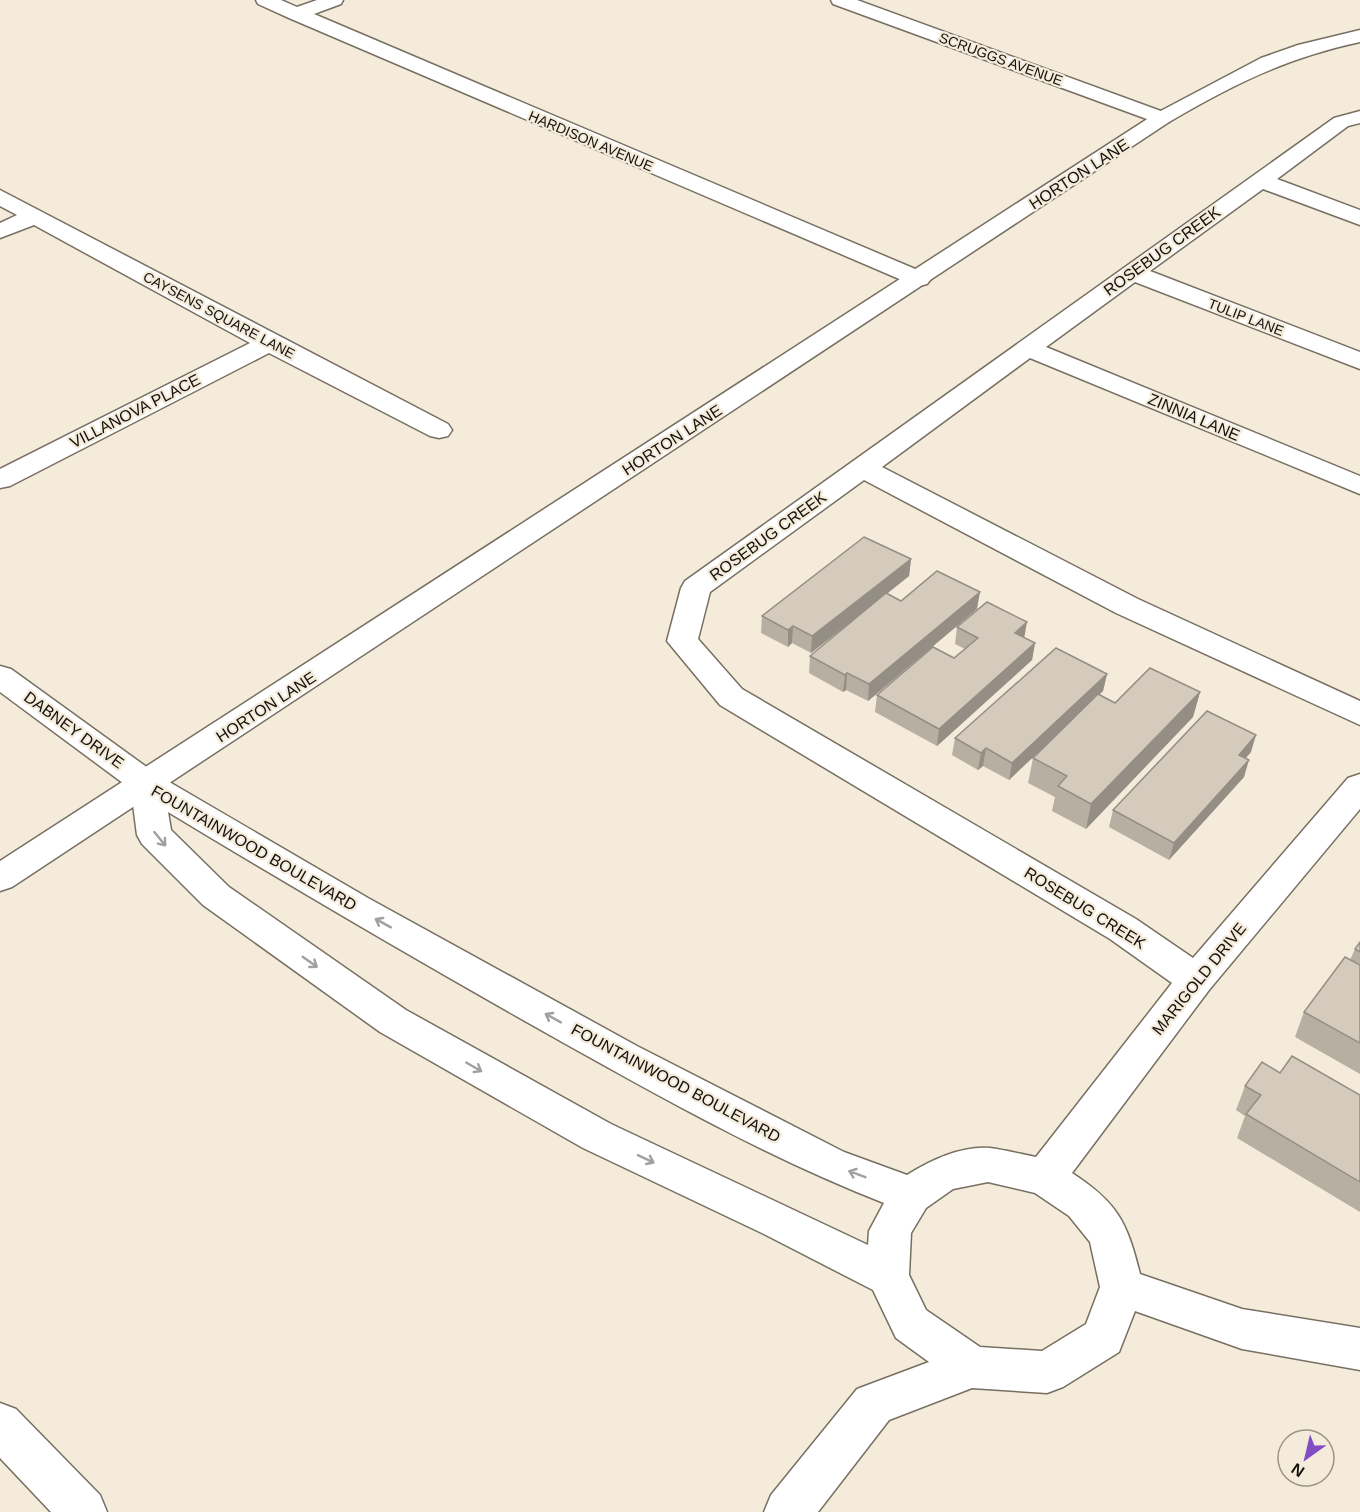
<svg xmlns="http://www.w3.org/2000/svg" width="1360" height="1512" font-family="Helvetica,sans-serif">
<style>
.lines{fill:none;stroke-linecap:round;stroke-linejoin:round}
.minor-casing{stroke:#776f61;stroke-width:3}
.tertiary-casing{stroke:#776f61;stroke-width:3}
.minor{fill:#fff;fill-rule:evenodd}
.tertiary{fill:#fff;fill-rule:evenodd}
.wall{fill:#b6afa2}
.shaded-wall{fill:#948e84}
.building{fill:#d4cbbc;stroke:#948e84;stroke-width:1.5}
.oneway{stroke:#a1a09e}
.labels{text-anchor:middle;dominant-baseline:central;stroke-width:4.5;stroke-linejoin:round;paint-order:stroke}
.far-street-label{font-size:14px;fill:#15120d;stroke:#f4ebdb}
.street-label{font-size:16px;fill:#15120d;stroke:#f4ebdb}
</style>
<rect width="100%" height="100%" fill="#f4ebdb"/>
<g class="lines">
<g class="minor-casing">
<path id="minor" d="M256,0H281L297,7L317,0H343L341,4L314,14L927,274L931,279L927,284L919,286L911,284L289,18L258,4Z
M831,0H857L1169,114L1172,118L1169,122H1155L833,4Z
M1360,111V123L1348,126L1277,179L1360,210V225L1263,189L1150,271L1360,352V369L1135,282L1046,347L1360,476V494L1030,358L882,467L1138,599L1360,701V725L1116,613L864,480L710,592L698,639L742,689L1136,919L1193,958L1348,778L1360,774V809L1209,990L1072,1173C1118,1203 1127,1222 1140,1274L1242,1309L1360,1328V1370L1242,1349L1135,1311L1119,1352L1063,1387L1047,1393L972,1388L889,1420L818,1512H764L771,1495L857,1389L929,1362L896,1338L873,1290L764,1234L583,1148L380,1032L203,905L142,844L137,835L131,789L0,692V666L11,669L159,776L368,898L637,1046L844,1152L907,1175C929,1161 962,1145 990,1148C1005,1150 1021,1154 1036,1157L1172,983L1110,939L720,705L667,641L681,588L685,581L1334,118ZM168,812C294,888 420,962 548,1034C657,1095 768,1158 884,1203L869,1231L868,1245L611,1124L406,1010L229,887L171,830ZM988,1182L1035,1193L1069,1216L1090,1242L1100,1287L1086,1324L1042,1351L980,1347L926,1310L909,1275L911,1233L926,1208L953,1189Z
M0,190L448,424L452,430L448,436L439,438L430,436L269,353L10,486L0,488V469L250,343L34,225L0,238V223L17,215L0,206Z
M0,1403L16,1409L100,1495L107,1512H51L0,1458Z"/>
</g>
<g class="tertiary-casing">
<path id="tertiary" d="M1360,30V42C1286,58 1234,84 1169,122L12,887L0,891V861L1155,114L1261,58L1298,45Z"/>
</g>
<use href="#minor" class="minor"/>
<use href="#tertiary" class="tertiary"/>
</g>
<path class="wall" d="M911,559L909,576L887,594L901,601L977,609L868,701L846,690L843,692L809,673L810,656L862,613L811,653L792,643L788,647L761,633L762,616Z
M957,627L1024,638L1035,643L1032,660L937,746L875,712L877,695L954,658L965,649L955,644Z
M1107,674L1103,691L1099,695L1115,703L1200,692L1193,717L1086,829L1052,811L1055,797L1028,783L1033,758L1050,741L1009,780L983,766L978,770L952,755L955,738Z
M1251,752L1246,758L1244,777L1169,860L1109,827L1113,810Z
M1360,942V1074L1295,1037L1304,1012L1350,960L1355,949Z
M1280,1073L1360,1095V1212L1237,1138L1245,1116L1236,1110L1245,1086Z"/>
<path class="shaded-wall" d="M911,559L909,576L811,653L812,636Z
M980,592L977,609L868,701L869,684Z
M1027,622L1024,639L1015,633Z
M793,626L792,643L788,647V630Z
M1035,643L1032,660L937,746L939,729Z
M847,673L846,690L843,692L845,675Z
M1107,674L1103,691L1009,780L1012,763Z
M1200,692L1193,717L1086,829L1091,804Z
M1256,735L1251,752L1233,772L1239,755Z
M986,748L983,766L978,770L981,753Z
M1249,760L1244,777L1169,860L1174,843Z"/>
<path class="building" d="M864,537L911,559L812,636L793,626L788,630L762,616Z
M937,571L980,592L869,684L847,673L845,675L810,656L886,593L901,601Z
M987,602L1027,622L1015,633L1035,643L939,729L877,695L933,647L954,658L978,638L957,627Z
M1056,648L1107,674L1012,763L986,748L981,753L955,738Z
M1150,668L1200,692L1091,804L1058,786L1067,776L1033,758L1098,694L1115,703Z
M1207,711L1256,735L1239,755L1249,760L1174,843L1113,810Z
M1360,942V952L1355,949Z
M1345,957L1360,965V1043L1304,1012Z
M1292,1056L1360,1095V1182L1246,1114L1261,1095L1245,1086L1262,1062L1280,1073Z"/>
<defs><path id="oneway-shaft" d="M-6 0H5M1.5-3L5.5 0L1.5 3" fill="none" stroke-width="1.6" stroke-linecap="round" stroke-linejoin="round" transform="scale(1.5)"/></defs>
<g class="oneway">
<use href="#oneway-shaft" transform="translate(160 839) rotate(51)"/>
<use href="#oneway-shaft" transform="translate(383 923) rotate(-151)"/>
<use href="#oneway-shaft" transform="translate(310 962) rotate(35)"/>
<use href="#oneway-shaft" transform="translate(553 1018) rotate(-151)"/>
<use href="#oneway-shaft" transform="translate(474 1067) rotate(30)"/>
<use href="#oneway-shaft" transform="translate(646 1159) rotate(25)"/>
<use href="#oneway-shaft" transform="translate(857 1174) rotate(-159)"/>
</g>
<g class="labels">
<g class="far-street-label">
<text transform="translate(1001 59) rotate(20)">SCRUGGS AVENUE</text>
<text transform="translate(591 141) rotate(23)">HARDISON AVENUE</text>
<text transform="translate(219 315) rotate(28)">CAYSENS SQUARE LANE</text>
<text transform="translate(1246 317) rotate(21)">TULIP LANE</text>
</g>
<g class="street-label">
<text transform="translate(1079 174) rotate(-33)">HORTON LANE</text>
<text transform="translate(1162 251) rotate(-36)">ROSEBUG CREEK</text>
<text transform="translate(135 411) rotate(-27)">VILLANOVA PLACE</text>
<text transform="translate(1194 417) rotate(23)">ZINNIA LANE</text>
<text transform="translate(672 440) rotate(-33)">HORTON LANE</text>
<text transform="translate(768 536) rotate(-36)">ROSEBUG CREEK</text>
<text transform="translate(266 707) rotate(-33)">HORTON LANE</text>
<text transform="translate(74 730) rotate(36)">DABNEY DRIVE</text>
<text transform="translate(254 848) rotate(30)">FOUNTAINWOOD BOULEVARD</text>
<text transform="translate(1085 908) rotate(32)">ROSEBUG CREEK</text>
<text transform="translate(1199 979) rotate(-51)">MARIGOLD DRIVE</text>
<text transform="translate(676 1083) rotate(28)">FOUNTAINWOOD BOULEVARD</text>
</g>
</g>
<g transform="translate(1306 1458) rotate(214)"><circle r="28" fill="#f4ebdb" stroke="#9b9489" stroke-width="1.5"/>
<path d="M0-4.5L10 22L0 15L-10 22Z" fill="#844cc3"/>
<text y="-9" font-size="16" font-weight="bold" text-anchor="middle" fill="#15120d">N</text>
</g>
</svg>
